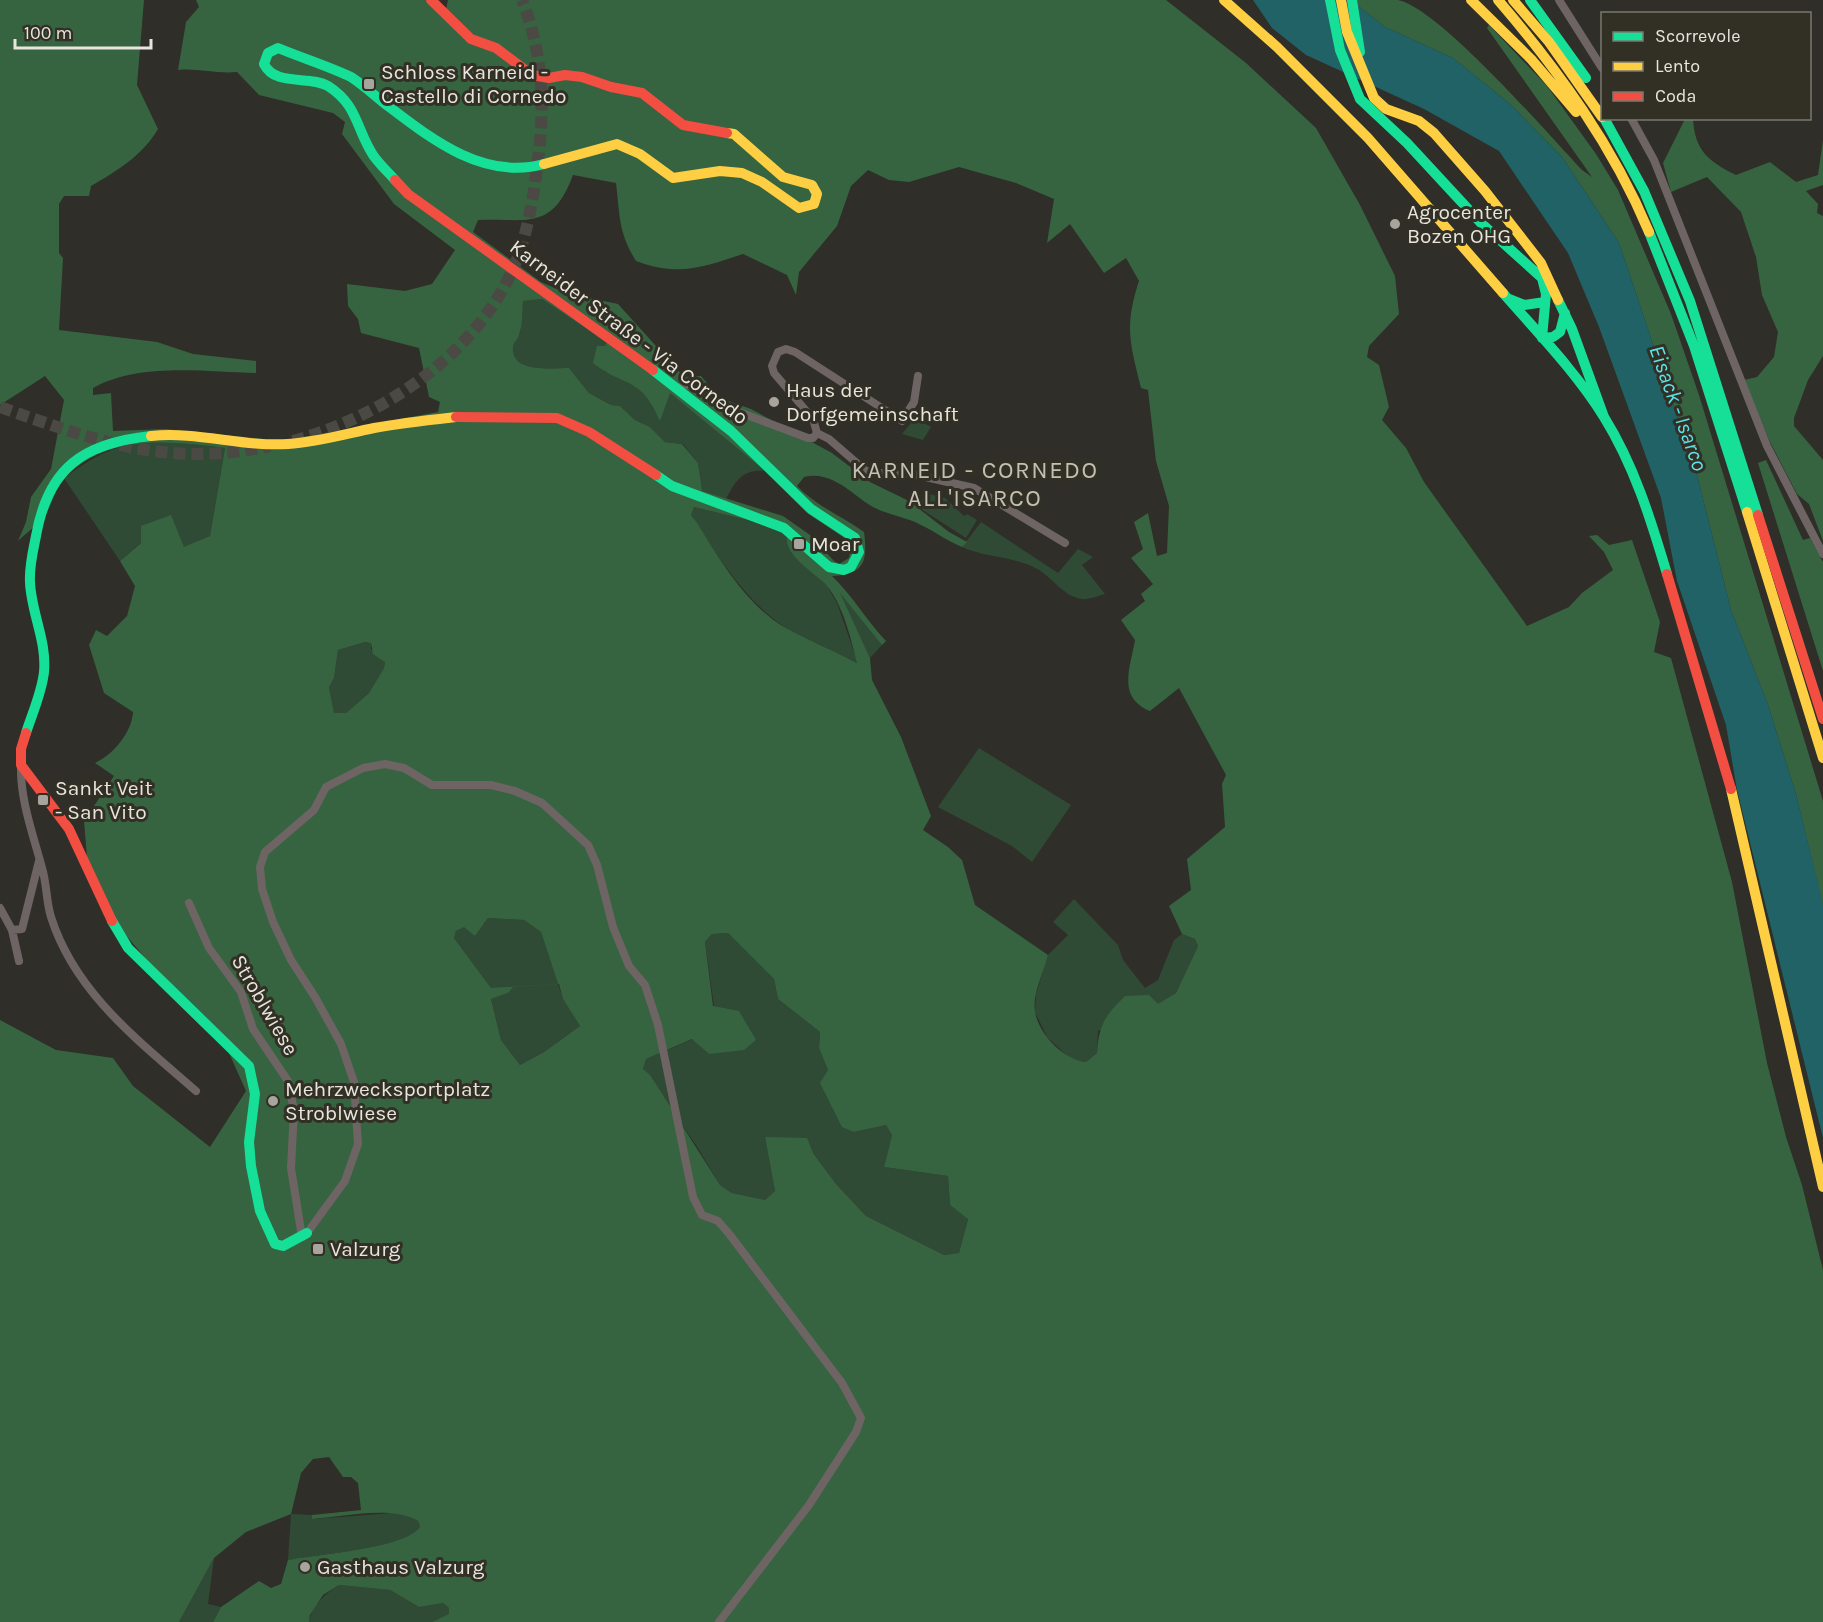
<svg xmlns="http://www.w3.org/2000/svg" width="1823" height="1622" font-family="Karla,sans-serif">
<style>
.green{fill:#304b35}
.forest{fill:#366440;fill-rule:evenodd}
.water{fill:#206265}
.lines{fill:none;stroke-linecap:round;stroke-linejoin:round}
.primary-tunnel{stroke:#4b4943;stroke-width:12;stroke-dasharray:12 6;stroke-linecap:butt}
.street{stroke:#6e6464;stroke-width:8}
.fast{stroke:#16e098;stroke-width:10}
.slow{stroke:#ffcf43;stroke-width:10}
.jam{stroke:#f24e42;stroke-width:10}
.poi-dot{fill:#a7a59e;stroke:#323025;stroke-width:2}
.labels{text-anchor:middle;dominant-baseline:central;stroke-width:6;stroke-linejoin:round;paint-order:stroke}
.poi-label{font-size:21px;fill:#e7e5de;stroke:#323025;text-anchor:start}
.street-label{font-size:21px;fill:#e7e5de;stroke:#323025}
.water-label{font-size:22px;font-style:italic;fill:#5be3e9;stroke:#323025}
.quarter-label{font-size:24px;letter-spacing:1.5px;fill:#c3c0b3;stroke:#323025}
</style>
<rect width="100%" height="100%" fill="#2f2e28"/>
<path class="green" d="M542,299L608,341L604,371C634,382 646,390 660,420L669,392L765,471C743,469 736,480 726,499L701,491L698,463L683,444L665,442L650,427L635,420L620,406L611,405L589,393L569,368C554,368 506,374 513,345C514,341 518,338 520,333C522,323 522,311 523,301Z
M915,418L931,427L923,440L902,434Z
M165,441L225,448L210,536L184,548L171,516L120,561L64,478C103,450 117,444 165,441Z
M925,493L945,498L964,516L967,514L977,520L966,538L918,507Z
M694,507L764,524L787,536L799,560L827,586L837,603L858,663C834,651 805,641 783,626C742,597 718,556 691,515Z
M981,522L1058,573L1078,549L1093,557L1082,565L1105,594C1098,596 1088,600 1082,599C1065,597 1053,579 1039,570C1015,556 986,558 962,547Z
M839,593H843L882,645L870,658Z
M365,642L371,643V649L385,662L384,668L369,693L346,713H334L329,687L334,678L338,650Z
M979,748L1071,805L1032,862L1012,846L938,807Z
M1074,899L1118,945L1123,960L1145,988L1158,980L1174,940L1182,934L1195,939L1198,946L1176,993L1158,1005L1098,1031L1097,1053L1086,1062L1075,1061L1063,1052L1047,1037L1035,1012L1036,994L1048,955L1068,935L1053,922Z
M488,918L524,920L541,932L563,999L580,1026L544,1052L520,1065L501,1040L491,999L508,993L491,988L454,938L456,931L465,926L475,936Z
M728,933L774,979L778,999L820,1032L819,1048L854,1132L886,1125L892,1135L884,1167L948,1176L950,1205L968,1218L959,1253L944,1255L866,1216L836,1184L813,1153L765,1137L775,1191L765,1200L732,1193L720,1185L696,1145L643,1069L646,1059L693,1039L709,1054L714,1006L705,942L712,934Z
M393,1513L408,1515L418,1521L420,1527C403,1549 318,1554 288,1560L291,1514L312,1515L313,1519Z
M214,1558L208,1604L221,1607L213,1622H179Z
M339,1585L390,1590L419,1607L443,1603L449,1608L450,1614L432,1622H309C312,1605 325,1594 339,1585Z"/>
<path class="forest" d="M0,0H144L137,85L158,129C143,155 117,171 91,186L89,196H64L59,204V253L63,258L59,330L157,342L193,354L256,361V373C204,372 140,362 93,388V395L111,393L113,431L166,429L282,441L438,412L440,402L429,397L419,348L361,333L358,319L348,306L347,284L405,291L432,284L455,250L394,204L342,134L345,122L333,113L259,95L237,72C217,74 198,68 178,70L186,22L199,7L196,0H438L446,9L448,0H1166L1246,63L1316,128L1360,205L1395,276L1399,314L1369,346L1367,357L1379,365L1389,407L1382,420L1406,448L1424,482L1527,626L1569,607L1582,593L1613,570L1604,552L1589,536L1597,535L1609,545L1632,540L1660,622L1654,652L1671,658L1732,882L1767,1063L1786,1137L1802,1185L1823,1270V1622H432L449,1614V1608L443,1603L419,1607L390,1590L339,1585L323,1595L310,1615L309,1622H213L221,1607L259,1581L271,1588L281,1584L288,1560C318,1554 403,1549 420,1527L418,1521C392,1505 342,1517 312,1519V1515L361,1510L358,1483L351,1477H343L329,1457L313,1459L301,1473L291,1514L246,1532L214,1558L179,1622H0V1020L56,1050L113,1058L133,1086L210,1147L246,1091L225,1044L175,993L107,913L87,857L84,821L114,776L95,763C113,755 132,732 133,712L104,693L89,645L96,630L107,636L127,616L135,586L120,561L141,543V526L171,515L184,547L210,536L225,448C169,441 107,433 64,479C54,490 53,504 45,515C38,525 26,533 18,541L26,522L31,497L51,469L64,400L45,376L0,405ZM959,167L1016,183L1054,199L1047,243L1070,224L1104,273L1126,258L1139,281C1124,327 1130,343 1141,388L1148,390L1156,461L1169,506L1167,553L1157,556L1148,513L1134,522L1143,549L1131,558L1153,584L1141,594L1145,601L1121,620L1135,640C1130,669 1117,697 1150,711L1179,688L1226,775L1222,784L1225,827L1187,859L1191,890L1169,906L1182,934L1195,939L1198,946L1176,993L1158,1004L1149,995L1125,996C1105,1016 1099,1024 1097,1053L1086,1062C1064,1060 1038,1034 1035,1011C1032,993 1044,973 1048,955L975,905L962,860L948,847L923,830L931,816L901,737L872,680L870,658L840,593L882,645L886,641C866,620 853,596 832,576C864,574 868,562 864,532C840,515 818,507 797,486L804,477C832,470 851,494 873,507C888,515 906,517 921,525C936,532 947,541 962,547L967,542L949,532L909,501L870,482L832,453L751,409L726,400L715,392L701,376L684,377L618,304L566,293L541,282L473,232L478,220C526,218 552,232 573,175L616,183C620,215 618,232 636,261C678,277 704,267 743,254L787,275L796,295L799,272L837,226L851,186L868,170L889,180L909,182ZM542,299L607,342L605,346H597L593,363C625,388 640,375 660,421L670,393L765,471L807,513L852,543L849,558L839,564L834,561L810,535L783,516L702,491L698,463L682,444L665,442L650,427L635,420L620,406L611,405L589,393L569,368C553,368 510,374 513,347C513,342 518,340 519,335C523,325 522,312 523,301ZM694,507L764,524L787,536C784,556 814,572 826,585C843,604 851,639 857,663C834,651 809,641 786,628C746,605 721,561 697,523L691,515ZM365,642L371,643L373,654L385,662L384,668L369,693L346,713H334L329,687L334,678L338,650ZM488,918L524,920L541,932L558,984L491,988L454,938L456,931L464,927L475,936ZM728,933L774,979L778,999L820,1032L819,1048L828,1070L820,1083L842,1127L854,1132L886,1125L892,1135L884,1167L948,1176L950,1205L968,1219L959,1253L944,1255L866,1216L836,1184L813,1153L807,1138L765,1137L775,1191L765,1200L732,1193L720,1185L650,1075L643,1069L646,1059L692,1039L709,1054L744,1050L756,1040L739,1011L713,1006L705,942L712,934ZM559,984L563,999L580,1026L544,1052L520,1065L501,1040L491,999L508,993L513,987Z
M1357,0C1370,0 1385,0 1398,0C1439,8 1549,135 1582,170L1592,177L1487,28L1489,25L1547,86L1596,154L1618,190L1671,314L1699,395L1823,801V906L1796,794L1768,705L1731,610L1697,475L1619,243L1562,157L1510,104L1453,58L1385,27L1357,5Z
M1685,119H1693C1695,151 1708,161 1736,175L1770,162L1796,182L1818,175L1823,140V185L1806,191L1818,204L1817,213L1823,216V356L1808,380L1794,418V426L1823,460V541L1809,504L1797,494L1770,442L1744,380L1757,377L1774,357L1778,332L1762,295L1756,257L1741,212L1707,177L1671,192L1663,163Z
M1766,460L1803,540L1810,538L1823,562V671L1758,463Z"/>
<path class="water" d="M1253,0H1345L1357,5L1385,27L1453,58L1510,104L1562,157L1619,243L1697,475L1731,610L1768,705L1796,794L1823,904V1138L1737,790L1726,725L1677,581L1661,498L1599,327L1568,253L1499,151L1424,109L1306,55L1272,28Z"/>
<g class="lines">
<path class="primary-tunnel" d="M0,407C96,441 167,468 270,446
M293,441C384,416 479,353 516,262C528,231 534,194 538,160C545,105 543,53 522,0"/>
<path class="street" d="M1559,0L1602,68
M1631,118L1654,160L1767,446L1823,554
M680,390L683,385L696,384L723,406L808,438H813L817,433
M817,433L813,419L774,373L772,366L778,352L786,349L795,352L902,421L914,402L918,376
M817,433L829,439L866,471L895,475L908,473L974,488L1065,543
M21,765C20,800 33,834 42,868C47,884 46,901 51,917C75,993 139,1041 196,1091
M189,903L209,948L241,992L253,1029L288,1081L294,1110L291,1168L302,1237
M0,908L12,930L22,929L39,861
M12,930L19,961
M307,1233L345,1181L358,1144L354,1082L341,1044L315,997L291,960L273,922L262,889L260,867L265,852L314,810L326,787L363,768L385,764L404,768L432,785H491L515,791L542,803L588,845L597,865L613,927L629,966L645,985L658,1025L693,1197L702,1215L718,1221L730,1235L842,1383L861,1418L856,1432L809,1505L719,1622"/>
<path class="fast" d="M1330,0L1340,50L1360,99L1407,143L1481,223L1542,278L1546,294L1542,338L1553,337L1560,332L1565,313
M1352,0L1360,52
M1530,0L1586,78
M1604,118L1644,191L1690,301L1758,515
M395,180C388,172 379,164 373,155C356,129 358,105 328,86C310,75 275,87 264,64L268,53L278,48C302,58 328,66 351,77C362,84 373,94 384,103C430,138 483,181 544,164
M1649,232L1694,346L1747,512
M1503,293C1538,333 1576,372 1604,417C1634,465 1651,520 1667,574
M1509,299L1524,305L1545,302
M1558,300L1572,329L1604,417
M653,370L731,431L811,509L855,538L859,552L851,567L844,570L829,567L784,528L672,486L656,475
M26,733C32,714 42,692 44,672C47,641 31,612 30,582C29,567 33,551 36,536C48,468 83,443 151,436
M112,921L128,948L249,1066L255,1094L249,1142L251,1166L260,1211L275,1244L283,1246L307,1233"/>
<path class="slow" d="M1224,0L1277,47L1368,138L1503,293
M1341,0L1347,32L1374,98L1386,109L1419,121L1434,133L1485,191L1541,263L1558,300
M1471,0L1531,59L1576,112
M1498,0C1559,71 1613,146 1649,232
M1513,0L1549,42L1602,117
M544,164L617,144L640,154L673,178L720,171L742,173L762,182L799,208L814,204L817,194L812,185L783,177L734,134L727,133
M151,436C197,431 242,447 288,444C318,442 345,434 374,428C401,423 429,420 456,417
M1747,512L1823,758
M1731,789L1823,1187"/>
<path class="jam" d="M431,0L471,39L496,48L532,75L549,78L565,75L582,77L611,87L642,93L683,125L727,133
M395,180L408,194L653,370
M456,417L557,418L589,432L656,475
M1758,515L1823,719
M1667,574L1731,789
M26,733L21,749V765L69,829L112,921"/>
</g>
<g class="poi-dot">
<rect x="363" y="78" width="12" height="12" rx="3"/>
<circle cx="1395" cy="224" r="6"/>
<circle cx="774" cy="402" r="6"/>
<rect x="793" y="538" width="12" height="12" rx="3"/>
<rect x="37" y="794" width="12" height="12" rx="3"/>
<circle cx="273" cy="1101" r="6"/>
<rect x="312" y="1243" width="12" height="12" rx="3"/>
<circle cx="305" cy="1567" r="6"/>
</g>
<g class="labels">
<g class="poi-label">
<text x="381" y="72">Schloss Karneid -<tspan x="381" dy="24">Castello di Cornedo</tspan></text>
<text x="1407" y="212">Agrocenter<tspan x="1407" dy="24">Bozen OHG</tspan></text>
<text x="786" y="390">Haus der<tspan x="786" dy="24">Dorfgemeinschaft</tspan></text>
<text x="811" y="544">Moar</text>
<text x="55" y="788">Sankt Veit<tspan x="55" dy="24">- San Vito</tspan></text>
<text x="285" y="1089">Mehrzwecksportplatz<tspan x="285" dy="24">Stroblwiese</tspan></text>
<text x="330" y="1249">Valzurg</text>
<text x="317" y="1567">Gasthaus Valzurg</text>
</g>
<g class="street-label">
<text transform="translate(629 332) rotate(37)">Karneider Straße - Via Cornedo</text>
<text transform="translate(265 1005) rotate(60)">Stroblwiese</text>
</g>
<g class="water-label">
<text transform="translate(1678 408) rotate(70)">Eisack - Isarco</text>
</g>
<g class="quarter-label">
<text x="975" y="470">KARNEID - CORNEDO<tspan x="975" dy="28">ALL'ISARCO</tspan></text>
</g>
</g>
<rect x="1601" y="12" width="210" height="108" fill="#323025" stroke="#7a786f" stroke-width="1.5"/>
<rect x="1613" y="32" width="30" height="9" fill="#16e098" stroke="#7a786f" stroke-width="1.5"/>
<text x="1655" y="42" font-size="18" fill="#e7e5de">Scorrevole</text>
<rect x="1613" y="62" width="30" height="9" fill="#ffcf43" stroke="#7a786f" stroke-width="1.5"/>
<text x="1655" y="72" font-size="18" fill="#e7e5de">Lento</text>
<rect x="1613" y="92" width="30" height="9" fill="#f24e42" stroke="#7a786f" stroke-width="1.5"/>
<text x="1655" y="102" font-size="18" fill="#e7e5de">Coda</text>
<path d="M15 39v9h136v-9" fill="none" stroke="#e7e5de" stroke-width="3"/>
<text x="24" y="39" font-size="18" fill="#e7e5de" stroke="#323025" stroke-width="4.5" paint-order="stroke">100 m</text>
</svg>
